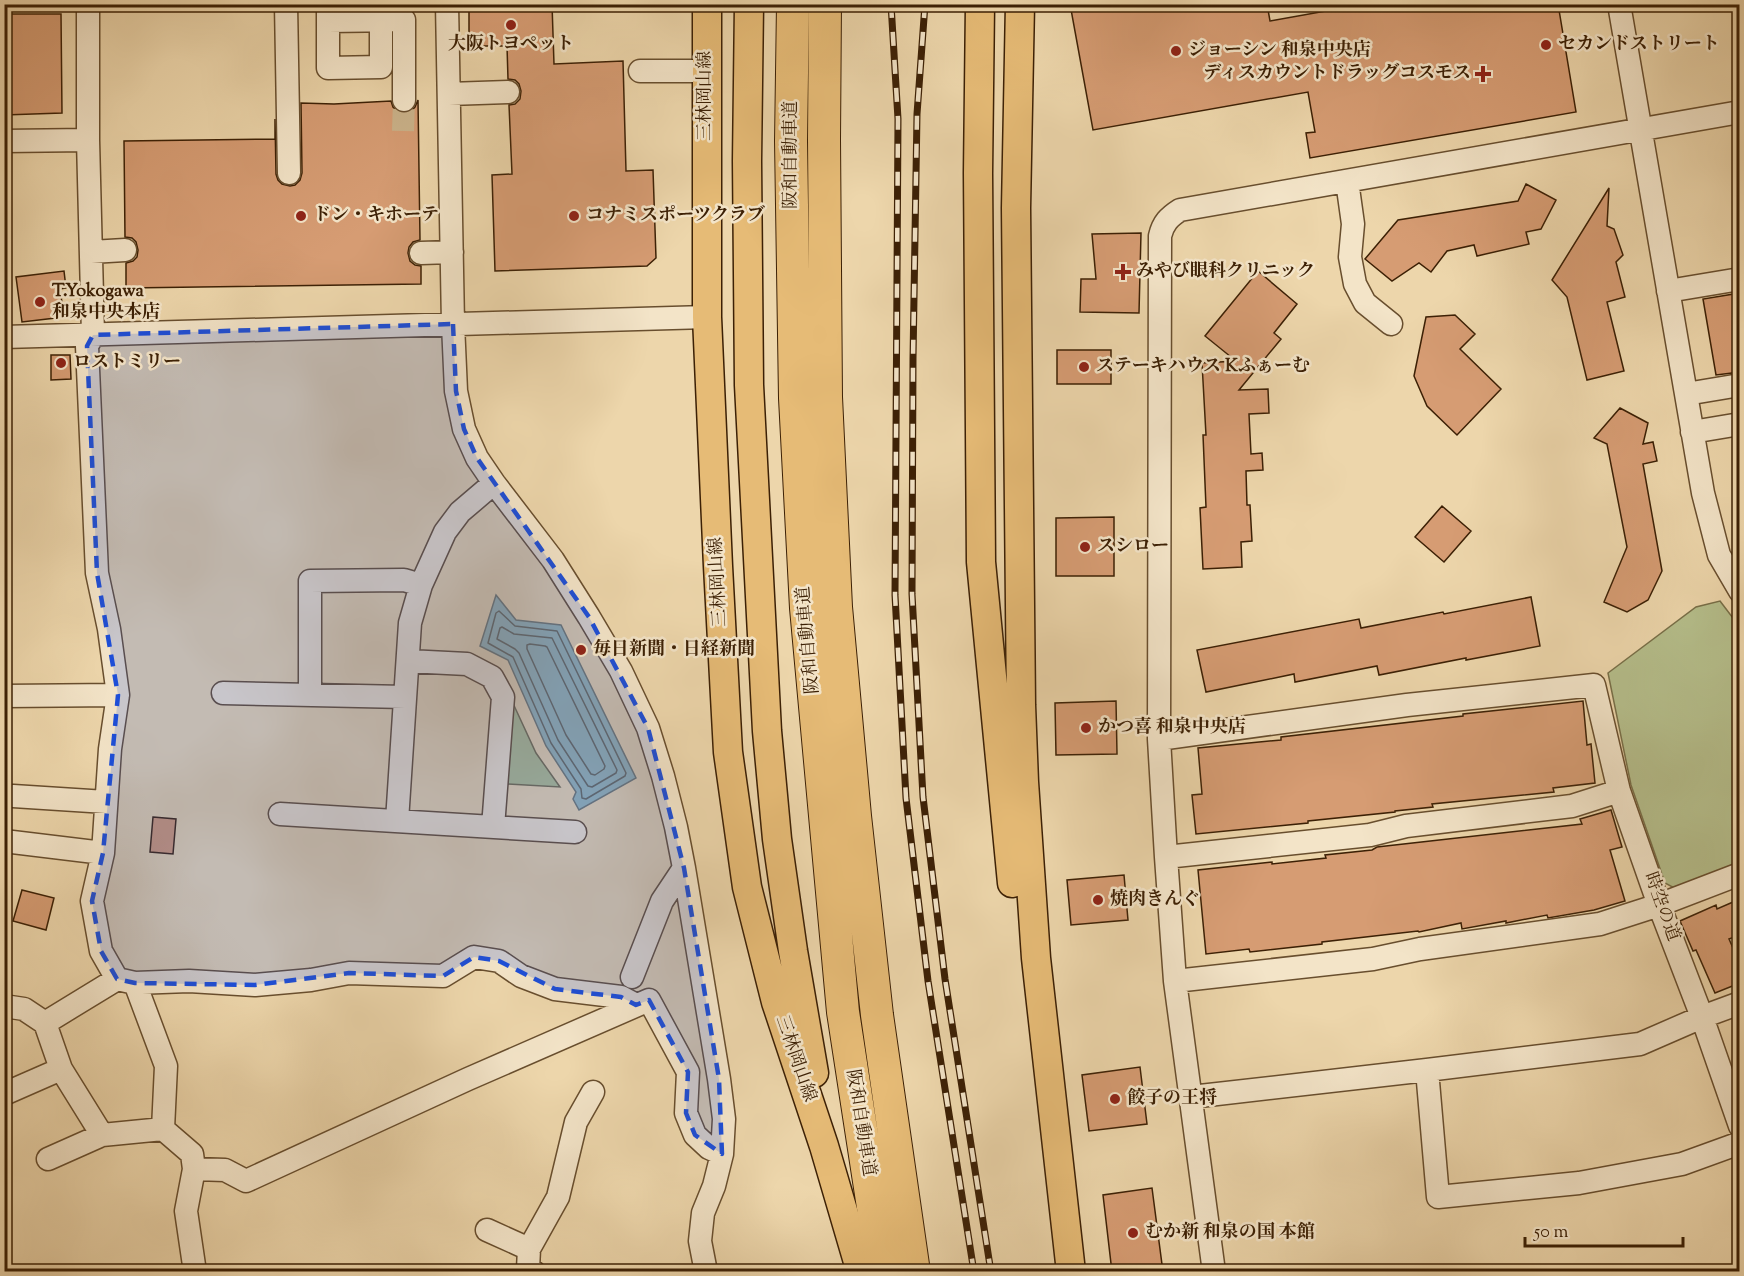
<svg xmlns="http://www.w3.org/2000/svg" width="1744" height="1276" font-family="'Sorts Mill Goudy','Noto Serif JP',serif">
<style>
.green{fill:#b5be8b;stroke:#786f48;stroke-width:1.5}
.water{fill:#9bb7b1;stroke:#757b6c;stroke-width:1.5}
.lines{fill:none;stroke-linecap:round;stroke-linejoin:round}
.shore{stroke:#6c6c5b;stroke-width:1.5}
.building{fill:#d69c73;stroke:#3c2005;stroke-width:1.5}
.minor-tunnel{stroke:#cab28a;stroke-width:22;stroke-dasharray:22 11;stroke-linecap:butt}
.minor-casing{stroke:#684e2e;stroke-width:25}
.major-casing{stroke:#3c2005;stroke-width:31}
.highway-casing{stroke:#3c2005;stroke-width:34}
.minor{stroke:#f3e4c8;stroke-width:22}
.major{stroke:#e6bb76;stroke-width:28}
.highway{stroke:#e6bb76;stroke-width:32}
.rail-casing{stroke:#3c2005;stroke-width:7}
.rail{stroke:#f3e4c8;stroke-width:4.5;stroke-dasharray:14;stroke-linecap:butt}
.marked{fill:#1d4ed8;fill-opacity:0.2;stroke:#1d4ed8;stroke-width:4.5;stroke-dasharray:12 8;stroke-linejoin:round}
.poi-dot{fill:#8f2418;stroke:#f3e4c8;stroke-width:2}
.labels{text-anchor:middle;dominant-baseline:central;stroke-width:5;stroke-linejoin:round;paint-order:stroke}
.poi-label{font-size:18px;font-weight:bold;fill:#3c2005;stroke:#f3e4c8;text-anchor:start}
.street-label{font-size:18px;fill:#3c2005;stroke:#f3e4c8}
</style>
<rect width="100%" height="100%" fill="#edd6ab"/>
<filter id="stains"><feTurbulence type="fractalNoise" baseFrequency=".00333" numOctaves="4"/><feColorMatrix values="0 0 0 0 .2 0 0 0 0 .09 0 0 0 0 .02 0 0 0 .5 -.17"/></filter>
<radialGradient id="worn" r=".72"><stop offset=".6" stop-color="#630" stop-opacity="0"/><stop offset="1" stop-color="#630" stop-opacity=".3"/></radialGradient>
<path class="green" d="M1720,601L1739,626V864L1676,889L1665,883L1631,785L1608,673L1696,607Z
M511,699L536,753L560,787L506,784Z"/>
<path class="water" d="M496,595L516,620L561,625L636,778L579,810L573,799L576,792L546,746L508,660L480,646Z"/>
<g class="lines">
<path class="shore" d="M499,611L515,626L557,631L626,773L625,776L586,799L582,798L581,789L551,743L513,657L488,643L496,613Z
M502,627L514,634L552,638L617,770L616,773L592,787L588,786L558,740L519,653L515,649L497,639L500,628Z
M530,644L545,646L547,647L605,766L604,769L595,775L591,774L566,735L527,649V645Z"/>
</g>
<path class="building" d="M469,4H552L554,64L623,61L626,171L653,170L656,258L647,266L495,271L492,175L512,174L509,105L515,104L520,99L521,91L519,84L515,80L508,79L507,46H469Z
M1070,4H1267L1270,21L1365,4H1558L1576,112L1310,158L1306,133L1315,132L1308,92L1093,130Z
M4,14H61L62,113L4,115V49H6Z
M418,100L420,240L413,242L409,247L408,253L410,261L415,265L421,266V284L126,288V263L133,261L137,257L138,250L136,242L132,238L125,237L124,141L275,139V119L276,174L278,180L282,184L290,186L295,185L300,180L302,173L301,103L334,104L391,101L393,107L397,111L405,113L410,112L415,107Z
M1526,184L1556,200L1541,229L1526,232L1529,244L1477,256L1474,245L1447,251L1431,272L1419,263L1392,281L1365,259L1398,220L1518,201Z
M1609,188L1607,226L1614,229L1623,255L1616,262L1625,297L1607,302L1624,371L1587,380L1567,297L1552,280Z
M1141,233L1139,313L1080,312L1081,279H1096L1092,234Z
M64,271L66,288L60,289L64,317L22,322L16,277Z
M1258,271L1297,304L1274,333L1281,339L1239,390L1268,389L1269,413L1249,414L1251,454L1262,453L1263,470L1246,471L1247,505H1250L1252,541L1241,542L1242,567L1203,569L1200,508L1206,507L1203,435H1206L1202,363L1236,361L1205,336Z
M1740,293V372L1716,375L1703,299Z
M1455,315L1475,334L1460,349L1501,389L1457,435L1427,406L1414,376L1426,317Z
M1057,350H1111V384H1057Z
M51,355H70L71,379L51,380Z
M1620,408L1648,423L1643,444L1653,442L1657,461L1643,464L1662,571L1648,600L1627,612L1604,602L1627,547L1607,444L1594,438Z
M1442,506L1471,531L1444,562L1415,537Z
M1114,517V576H1056V518Z
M1531,597L1540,646L1466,660V658L1379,675L1377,666L1295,682L1294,674L1206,692L1197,650L1359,619L1361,628L1443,612L1444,614Z
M1116,701L1117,754L1056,755L1055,703Z
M1583,701L1587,745L1591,744L1595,783L1553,788L1554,792L1432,804L1433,807L1395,811V812L1308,821V823L1196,834L1192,795L1202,794L1198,748L1281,740V737L1463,716V714Z
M1611,810L1622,847L1610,850L1625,901L1594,910L1548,918L1547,915L1506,923V921L1462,929L1461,923L1419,932L1418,931L1322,942V944L1250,952L1249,949L1206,954L1198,870L1272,862V864L1326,858L1325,855L1372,850L1377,847L1582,824L1580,819Z
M153,817L176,819L173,854L150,852Z
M1124,875L1128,920L1071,925L1067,880Z
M22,890L54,898L46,930L13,921Z
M1740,899V935L1729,939L1740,964V983L1715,993L1696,950L1693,951L1680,921L1716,905L1717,909Z
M1140,1067L1147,1124L1089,1131L1082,1075Z
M1152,1188L1163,1272H1112L1103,1195Z"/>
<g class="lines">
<path class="minor-tunnel" d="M403,131L404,100"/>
<g class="minor-casing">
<path id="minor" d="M88,4V140L93,335L87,346L97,573L109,629L118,695L110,749L103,853L92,901L101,951L117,979
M286,4L289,173
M328,4V68L381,67V4
M447,4L453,324L456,391L464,429L477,458L494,483L553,560L589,617L621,671L648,728L663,776L676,827L684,868L719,1079L724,1119L722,1154L714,1186L703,1213L700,1241L706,1272
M1619,4L1703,493L1719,555L1740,591
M328,21L404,20V100
M640,71H706
M449,94L508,92
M4,141L88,140
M1347,181L1353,224L1350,257L1355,284L1365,303L1391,324
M91,252L125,250
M421,253L452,252
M1668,291L1740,279
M4,337L707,317
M1686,394L1740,385
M1692,432L1740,424
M408,661L467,664L492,677L503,697L493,827
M223,693L405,697
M310,695V581L404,580L421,585
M4,696L118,695
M1159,739L1407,705L1594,685L1619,791L1659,905L1702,1017L1740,1126
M13,796L106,802
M280,814L575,832
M397,821L410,623L421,585L445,532L460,512L494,483
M4,841L103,853
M1166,857L1370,835L1406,826L1572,806L1619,791
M632,977L662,901L684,868
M1175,981L1373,959L1420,949L1600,924L1659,905L1740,874
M135,983L166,1066L163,1129
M4,1006L24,1009L45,1023L61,1069L102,1135
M45,1023L117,979L135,983L189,981L255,985L311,980L349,973L443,976L474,957L499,961L521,976L555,989L621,997L636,1005
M1427,1070L1438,1197L1579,1183L1682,1164L1740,1143
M4,1094L61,1069
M1191,1097L1427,1070L1640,1044L1702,1017L1740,1003
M48,1159L102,1135L163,1129L192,1154L194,1169L186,1211L195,1272
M194,1169L225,1170L246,1181L468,1079L649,1000L688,1072L686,1113L695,1135L709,1148L722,1154
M487,1230L529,1249
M534,1272L528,1269L529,1249L558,1197L576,1122L593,1092
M1214,1272L1175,981L1166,857L1159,739L1160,236C1163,223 1169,217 1180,210L1740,112"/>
</g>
<g class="major-casing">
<path id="major" d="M707,4V317L718,566L728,752L747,887L776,1002L824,1146L861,1272
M749,4L747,161L749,385L767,731L777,839L793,951L814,1073
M980,4L978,173L981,562L1012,883
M1020,4L1016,208L1021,705L1024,782L1036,958L1071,1272"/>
</g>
<g class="highway-casing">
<path id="highway" d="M793,4L791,141L795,398L806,608L843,1012L883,1272
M825,4L824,139L826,397L836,607L855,816L877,1015L914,1272"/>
</g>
<use href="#minor" class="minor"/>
<use href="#major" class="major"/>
<use href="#highway" class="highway"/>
<g class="rail-casing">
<path id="rail" d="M891,4L898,119L895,595L906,798L928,981L974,1272
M925,4L917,114L913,359L912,594L923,797L945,979L991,1272"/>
</g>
<use href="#rail" class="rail"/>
</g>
<path class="marked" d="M453,324L456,391L464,429L477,458L589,617L648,728L684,868L719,1079L722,1154L695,1135L686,1113L688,1072L649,1000L636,1005L621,997L555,989L499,961L474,957L443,976L349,973L255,985L135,983L117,979L101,951L92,901L103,853L118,695L97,573L87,346L93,335Z"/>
<g class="poi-dot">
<circle cx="511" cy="25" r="6"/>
<circle cx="1546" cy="45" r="6"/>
<circle cx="1176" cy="51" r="6"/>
<path d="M1480 65h6v6h6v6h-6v6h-6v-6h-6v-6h6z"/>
<circle cx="301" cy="216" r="6"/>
<circle cx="574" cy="216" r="6"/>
<path d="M1120 263h6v6h6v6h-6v6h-6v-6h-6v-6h6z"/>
<circle cx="40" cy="302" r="6"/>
<circle cx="61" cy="363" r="6"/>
<circle cx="1084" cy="367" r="6"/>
<circle cx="1085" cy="547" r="6"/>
<circle cx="581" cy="650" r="6"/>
<circle cx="1086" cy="728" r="6"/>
<circle cx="1098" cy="900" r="6"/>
<circle cx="1115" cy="1099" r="6"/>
<circle cx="1133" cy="1233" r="6"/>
</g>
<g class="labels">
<g class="poi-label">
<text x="511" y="45" text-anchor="middle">大阪トヨペット</text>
<text x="1558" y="45">セカンドストリート</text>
<text x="1188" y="51">ジョーシン 和泉中央店</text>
<text x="1471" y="74" text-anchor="end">ディスカウントドラッグコスモス</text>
<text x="313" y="216">ドン・キホーテ</text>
<text x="586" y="216">コナミスポーツクラブ</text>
<text x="1136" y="272">みやび眼科クリニック</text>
<text x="52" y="292">T.Yokogawa<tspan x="52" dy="21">和泉中央本店</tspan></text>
<text x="73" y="363">ロストミリー</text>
<text x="1096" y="367">ステーキハウス Kふぁーむ</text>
<text x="1097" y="547">スシロー</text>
<text x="593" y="650">毎日新聞・日経新聞</text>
<text x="1098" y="728">かつ喜 和泉中央店</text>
<text x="1110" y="900">焼肉きんぐ</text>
<text x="1127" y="1099">餃子の王将</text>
<text x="1145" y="1233">むか新 和泉の国 本館</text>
</g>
<g class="street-label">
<text transform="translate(706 96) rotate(-90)">三林岡山線</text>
<text transform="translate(792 155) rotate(-90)">阪和自動車道</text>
<text transform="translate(719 582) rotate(-93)">三林岡山線</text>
<text transform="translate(809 640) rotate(-95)">阪和自動車道</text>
<text transform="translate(1661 907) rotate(70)">時空の道</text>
<text transform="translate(795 1059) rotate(71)">三林岡山線</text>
<text transform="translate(860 1123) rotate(81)">阪和自動車道</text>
</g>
</g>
<rect width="1744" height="1276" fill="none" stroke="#edd6ab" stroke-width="24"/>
<rect x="6" y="6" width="1732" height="1264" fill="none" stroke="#3c2005" stroke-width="3"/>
<rect x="12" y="12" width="1720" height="1252" fill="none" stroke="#3c2005" stroke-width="1.5"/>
<path d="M1525 1237v9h158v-9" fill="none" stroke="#3c2005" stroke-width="3"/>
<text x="1534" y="1237" font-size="18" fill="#3c2005" stroke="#f3e4c8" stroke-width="4.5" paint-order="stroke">50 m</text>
<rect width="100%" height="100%" filter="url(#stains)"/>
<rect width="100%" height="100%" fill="url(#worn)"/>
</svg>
